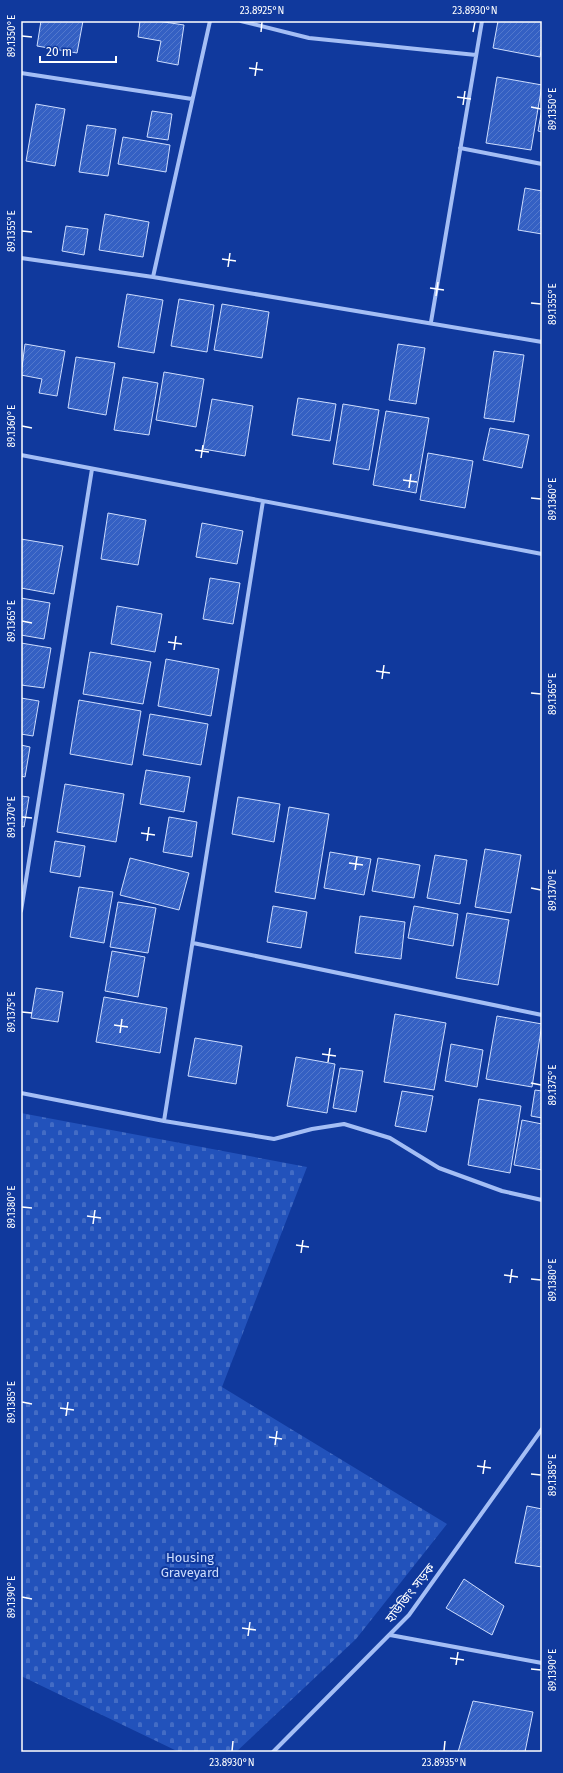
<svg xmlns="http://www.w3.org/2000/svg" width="563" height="1773" font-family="'Fira Sans','Noto Sans Bengali',sans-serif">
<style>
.cemetery{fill:url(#cemetery-stones)}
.building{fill:url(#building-hatch);stroke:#cdddfe}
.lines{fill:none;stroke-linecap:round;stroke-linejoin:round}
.street{stroke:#a4bef5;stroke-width:4}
.ticks{fill:none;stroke:#fff;stroke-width:1.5}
.labels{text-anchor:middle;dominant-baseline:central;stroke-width:4;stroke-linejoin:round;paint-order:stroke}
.park-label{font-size:13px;fill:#cdddfe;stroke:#10399d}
.street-label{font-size:13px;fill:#fff;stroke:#10399d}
.neatline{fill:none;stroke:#fff;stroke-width:1.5}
.ticks-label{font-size:10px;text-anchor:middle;fill:#fff}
</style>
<defs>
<pattern id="cemetery-stones" width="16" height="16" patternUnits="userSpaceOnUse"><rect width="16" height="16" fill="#2252bb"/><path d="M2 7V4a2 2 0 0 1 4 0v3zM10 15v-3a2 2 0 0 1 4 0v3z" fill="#436cc5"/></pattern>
<pattern id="building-hatch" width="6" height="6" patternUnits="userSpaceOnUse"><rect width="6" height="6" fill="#3460c3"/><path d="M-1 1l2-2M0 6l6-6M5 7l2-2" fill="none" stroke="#5278cc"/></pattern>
</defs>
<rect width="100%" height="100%" fill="#10399d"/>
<path class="cemetery" d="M21,1113L307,1167L222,1387L447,1524L356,1639L236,1752H179L21,1676Z"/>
<path class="building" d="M41,21H83L77,53L37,46Z
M140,21H158L184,25L178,65L157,61L161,41L138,37Z
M498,21H542V46L540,57L493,48Z
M497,77L542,85L531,150L486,143Z
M36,104L65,109L55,166L26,161Z
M542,108V132L538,131Z
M152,111L172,114L168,140L147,137Z
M87,125L116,129L108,176L79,172Z
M123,137L170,145L166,172L118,164Z
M525,188L542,191V234L518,230Z
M105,214L149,222L143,257L99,250Z
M66,226L88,229L84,255L62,251Z
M127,294L163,300L154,353L118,347Z
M179,299L214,305L207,352L171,346Z
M222,304L269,312L262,358L214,350Z
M25,344L65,351L57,396L39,393L42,379L21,375Z
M398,344L425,348L416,404L389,400Z
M494,351L524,355L514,422L484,418Z
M76,357L115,363L106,415L68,408Z
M164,372L204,379L196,427L156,420Z
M123,377L158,383L149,435L114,430Z
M298,398L336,404L330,441L292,435Z
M212,399L253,406L245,456L203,449Z
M343,404L379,410L369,470L333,464Z
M386,411L429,418L416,493L373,485Z
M490,428L529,435L522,468L483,460Z
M428,453L473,461L465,508L420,500Z
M108,513L146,520L138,565L101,559Z
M202,523L243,531L237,564L196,557Z
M21,539L63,546L54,594L21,588Z
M210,578L240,583L233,624L203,619Z
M21,598L50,603L44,639L21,635Z
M117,606L162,614L155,652L111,644Z
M21,643L51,648L44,688L21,685Z
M90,652L151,662L143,704L83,694Z
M166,659L219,669L211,716L158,706Z
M21,698L39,701L33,736L21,734Z
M79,700L141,711L132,765L70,754Z
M150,714L208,724L201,765L143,755Z
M21,745L30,747L25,777L21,776Z
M146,770L190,777L184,812L140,804Z
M65,784L124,794L116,842L57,832Z
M21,796L29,797L24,827L21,826Z
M238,797L280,804L274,842L232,834Z
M289,807L329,814L315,899L275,892Z
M169,817L197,822L192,857L163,852Z
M55,841L85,846L80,877L50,872Z
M485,849L521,855L511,913L475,907Z
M330,852L371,859L364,895L324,888Z
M435,855L467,860L460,904L427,898Z
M130,858L189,873L179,910L120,895Z
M378,858L420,865L414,898L372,891Z
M79,887L113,892L104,943L70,937Z
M118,902L156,908L148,953L110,947Z
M273,906L307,912L301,948L267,942Z
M414,906L458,914L453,946L408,938Z
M467,913L509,920L498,985L456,978Z
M360,916L405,922L401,959L355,953Z
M112,951L145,957L138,997L105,991Z
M36,988L63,992L58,1022L31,1018Z
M104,997L167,1008L160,1053L96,1042Z
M395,1014L446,1023L434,1090L384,1082Z
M497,1016L542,1024L532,1087L486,1079Z
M195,1038L242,1046L236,1084L188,1076Z
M451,1044L483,1050L477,1087L445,1081Z
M296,1057L335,1064L327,1113L287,1106Z
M340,1068L363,1071L356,1112L333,1108Z
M535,1090L542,1091V1118L531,1116Z
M402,1091L433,1096L426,1132L395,1126Z
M479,1099L521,1106L510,1173L468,1165Z
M522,1120L542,1124V1170L514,1165Z
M527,1506L542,1509V1567L515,1563Z
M464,1579L504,1606L492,1635L446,1608Z
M473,1701L533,1712L525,1752H458Z"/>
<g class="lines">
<path class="street" d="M241,21L309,38L476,55
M21,73L192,99
M460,148L542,164
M21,258L153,277L542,342
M153,277L210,21
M431,322L482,21
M21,455L542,554
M21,911L92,469
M193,943L542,1015
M21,1093L164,1121L274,1139L312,1129L344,1124L390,1138L439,1168L502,1191L542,1200
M164,1121L263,501
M390,1635L542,1663
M273,1752L409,1615L542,1429"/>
</g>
<path class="ticks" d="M261,32L262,22M473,32L475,22M22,36L32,37M249,68L263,70M255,76L257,62M457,97L471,99M463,105L465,91M531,107L541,109M22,231L32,232M222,259L236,261M228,267L230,253M430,288L444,290M436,296L438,282M531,303L541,304M22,426L32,428M195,450L209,452M201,458L203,445M403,480L417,482M409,488L411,474M531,498L541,499M22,621L32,623M168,642L182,644M174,650L176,636M376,671L390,673M382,679L384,665M531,693L541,694M22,817L32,818M141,833L155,835M147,841L149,827M349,863L363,865M355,870L357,857M531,888L541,890M22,1012L32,1013M114,1025L128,1027M120,1033L122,1019M322,1054L336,1056M328,1062L330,1048M531,1083L541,1085M22,1207L32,1208M87,1216L101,1218M93,1224L95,1210M296,1245L309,1247M301,1253L303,1240M504,1275L518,1277M531,1279L541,1280M510,1283L512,1269M22,1402L32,1404M60,1408L74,1410M66,1416L68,1402M269,1437L282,1439M275,1445L277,1431M477,1466L491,1468M483,1474L485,1460M531,1474L541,1475M22,1597L32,1599M242,1628L256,1630M248,1636L250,1622M450,1658L464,1660M456,1665L458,1652M531,1669L541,1670M232,1751L233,1741M444,1751L445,1741"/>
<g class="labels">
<g class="park-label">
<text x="190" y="1557">Housing<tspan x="190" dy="15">Graveyard</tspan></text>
</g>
<g class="street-label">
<text transform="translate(410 1593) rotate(-52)">হাউজিং সড়ক</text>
</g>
</g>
<rect width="563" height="1773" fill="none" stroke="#10399d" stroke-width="44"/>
<path d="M40 56v6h76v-6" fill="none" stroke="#ffffff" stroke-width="2"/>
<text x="46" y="56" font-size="12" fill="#ffffff" stroke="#10399d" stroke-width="3" paint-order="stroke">20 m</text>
<rect x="22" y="22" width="519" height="1729" class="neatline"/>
<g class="ticks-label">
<text x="262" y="14">23.8925°N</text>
<text x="475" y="14">23.8930°N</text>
<text transform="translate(11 36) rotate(-90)" y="4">89.1350°E</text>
<text transform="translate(552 109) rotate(-90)" y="4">89.1350°E</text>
<text transform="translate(11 231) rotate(-90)" y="4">89.1355°E</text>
<text transform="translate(552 304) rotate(-90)" y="4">89.1355°E</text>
<text transform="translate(11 426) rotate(-90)" y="4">89.1360°E</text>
<text transform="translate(552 499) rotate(-90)" y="4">89.1360°E</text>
<text transform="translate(11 621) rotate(-90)" y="4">89.1365°E</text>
<text transform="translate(552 694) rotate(-90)" y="4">89.1365°E</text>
<text transform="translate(11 817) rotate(-90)" y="4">89.1370°E</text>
<text transform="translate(552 890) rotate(-90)" y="4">89.1370°E</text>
<text transform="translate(11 1012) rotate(-90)" y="4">89.1375°E</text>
<text transform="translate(552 1085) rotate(-90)" y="4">89.1375°E</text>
<text transform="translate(11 1207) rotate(-90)" y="4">89.1380°E</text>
<text transform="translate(552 1280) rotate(-90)" y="4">89.1380°E</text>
<text transform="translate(11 1402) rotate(-90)" y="4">89.1385°E</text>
<text transform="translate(552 1475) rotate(-90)" y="4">89.1385°E</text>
<text transform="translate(11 1597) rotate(-90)" y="4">89.1390°E</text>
<text transform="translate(552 1670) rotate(-90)" y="4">89.1390°E</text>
<text x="232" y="1766">23.8930°N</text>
<text x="444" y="1766">23.8935°N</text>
</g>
</svg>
